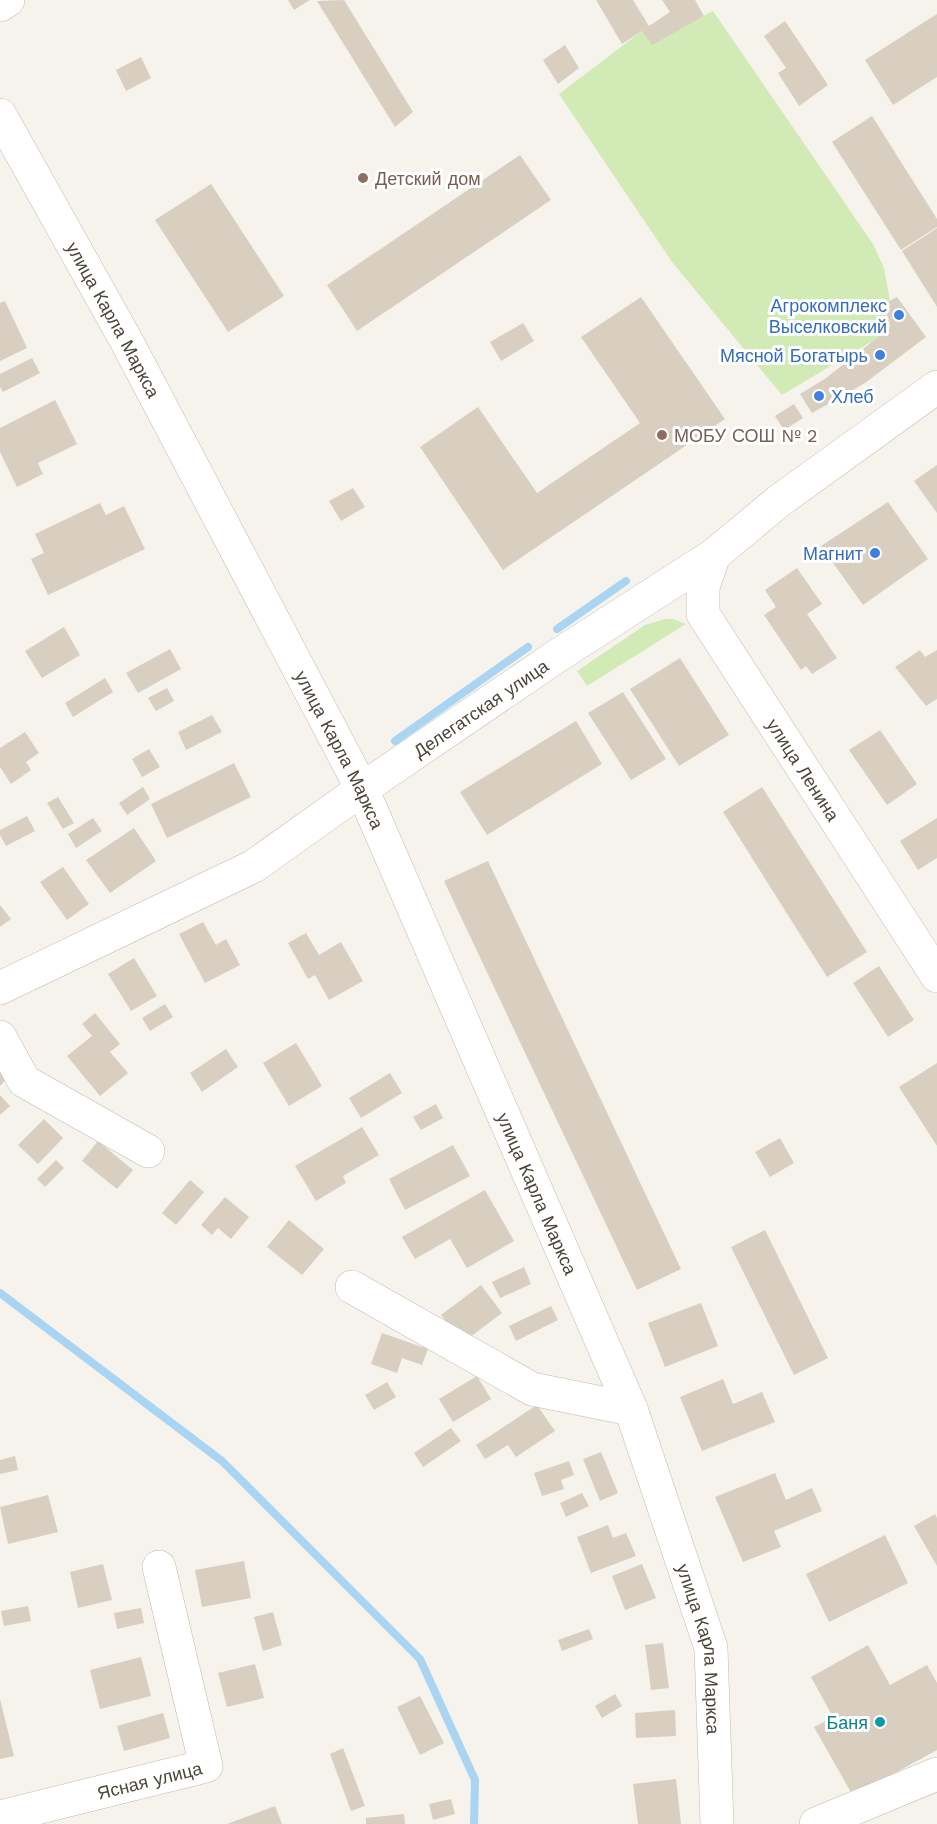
<svg xmlns="http://www.w3.org/2000/svg" width="937" height="1824" font-family="'Work Sans',sans-serif">
<style>
.green{fill:#d2eab5}
.lines{fill:none;stroke-linecap:round;stroke-linejoin:round}
.stream{stroke:#a9d4f2;stroke-width:8}
.building{fill:#d8cfc1}
.minor-casing{stroke:#c2bbae;stroke-width:34}
.minor{stroke:#fff;stroke-width:33}
.education-dot{fill:#8d6e63;stroke:#fff;stroke-width:2}
.shop-dot{fill:#3f7fe0;stroke:#fff;stroke-width:2}
.culture-dot{fill:#0f9aa8;stroke:#fff;stroke-width:2}
.labels{text-anchor:middle;dominant-baseline:central;stroke-width:6;stroke-linejoin:round;paint-order:stroke}
.education-label{font-size:18px;fill:#785e54;stroke:#fff;text-anchor:start}
.shop-label{font-size:18px;fill:#366cbe;stroke:#fff;text-anchor:end}
.street-label{font-size:18px;fill:#4b4439;stroke:#fff}
.culture-label{font-size:18px;fill:#0d838f;stroke:#fff;text-anchor:end}
</style>
<rect width="100%" height="100%" fill="#f6f3ec"/>
<path class="green" d="M713,11L873,244L884,268L890,301L884,305L891,327L876,339L782,395L672,262L559,94L642,31L652,44Z
M665,619H673L686,624L587,686L577,671L645,625Z"/>
<g class="lines">
<path class="stream" d="M557,629L626,581
M395,741L528,647
M0,1293L222,1461L420,1659L475,1780L474,1824"/>
</g>
<path class="building" d="M288,0H310L294,10Z
M344,0L413,112L395,127L317,1Z
M596,0H633L649,26L670,12L662,0H695L704,16L652,45L642,31L622,44Z
M937,14V77L893,105L865,60Z
M785,21L828,85L799,106L778,73L786,68L764,36Z
M565,45L579,68L558,84L543,60Z
M141,57L151,78L126,91L116,70Z
M872,116L937,219V227L901,250L832,142Z
M520,155L551,200L357,331L327,285Z
M211,184L284,296L228,332L155,220Z
M937,228V307L902,251Z
M641,297L725,419L503,570L420,447L478,407L537,493L640,423L581,337Z
M897,297L926,337L865,383L812,413L800,394L826,378L891,327L884,304Z
M5,301L27,348L0,361V303Z
M523,323L534,341L501,361L490,342Z
M32,358L40,373L3,392L0,387V374Z
M55,400L77,444L38,463L43,474L17,487L0,452V428Z
M794,404L803,418L784,430L775,416Z
M937,465V513L914,481Z
M353,488L365,507L341,521L329,501Z
M888,502L928,559L863,605L821,546Z
M100,503L106,515L124,506L145,549L48,595L31,559L44,553L35,534Z
M797,568L822,604L807,614L837,658L812,674L806,666L801,670L764,615L776,607L765,590Z
M64,627L80,655L42,678L25,651Z
M170,649L181,669L138,693L126,673Z
M920,650L925,657L937,650V699L926,706L895,667Z
M680,658L729,735L679,766L630,689Z
M105,678L113,692L73,717L65,703Z
M167,688L174,701L156,711L148,698Z
M623,692L666,759L631,780L588,713Z
M212,715L222,732L186,750L178,732Z
M576,721L602,764L487,835L460,792Z
M880,730L917,784L887,805L849,750Z
M25,732L39,753L26,762L31,770L11,784L0,767V748Z
M149,749L160,767L142,777L132,759Z
M234,763L251,797L167,838L151,804Z
M143,787L150,799L127,815L119,803Z
M762,787L867,952L827,977L723,812Z
M58,797L74,823L63,829L47,803Z
M27,816L35,831L6,846L0,835V830Z
M93,818L102,831L76,848L68,834Z
M937,818V858L918,870L900,841Z
M134,828L156,861L110,893L86,860Z
M488,861L681,1269L637,1290L444,881Z
M63,867L89,904L67,920L40,882Z
M0,905L11,919L0,927Z
M203,922L216,945L226,939L240,965L205,983L179,934Z
M306,933L319,955L341,942L363,981L329,1000L315,975L308,979L288,943Z
M134,958L157,996L131,1011L108,974Z
M879,966L914,1020L888,1037L853,983Z
M165,1004L173,1017L150,1031L142,1018Z
M95,1013L120,1044L110,1052L128,1073L100,1096L67,1056L92,1036L82,1024Z
M296,1043L322,1086L289,1106L263,1063Z
M226,1049L238,1067L202,1092L190,1073Z
M937,1063V1146L899,1087Z
M0,1069L8,1078L0,1086Z
M390,1073L402,1093L361,1118L349,1098Z
M0,1095L10,1106L0,1115Z
M436,1104L443,1118L421,1130L413,1117Z
M44,1119L63,1138L38,1164L18,1145Z
M362,1127L379,1155L343,1176L346,1183L316,1201L295,1166Z
M780,1138L794,1163L770,1177L755,1152Z
M98,1141L133,1170L117,1189L82,1161Z
M453,1145L470,1176L405,1210L389,1179Z
M56,1160L64,1168L45,1187L37,1179Z
M190,1180L204,1192L176,1225L162,1213Z
M485,1190L514,1241L467,1268L450,1239L415,1259L402,1237Z
M225,1197L249,1217L231,1239L218,1228L212,1235L201,1225Z
M289,1220L324,1249L302,1275L267,1247Z
M765,1230L828,1358L794,1375L731,1247Z
M524,1267L531,1284L500,1298L492,1282Z
M481,1285L502,1313L462,1343L441,1315Z
M701,1303L718,1346L665,1367L648,1323Z
M551,1306L558,1320L516,1341L509,1326Z
M382,1333L428,1349L422,1365L402,1358L397,1373L371,1364Z
M477,1376L491,1399L453,1422L439,1399Z
M723,1379L733,1404L762,1392L775,1422L702,1451L680,1397Z
M387,1382L396,1397L374,1410L365,1395Z
M537,1405L555,1431L516,1457L508,1445L485,1459L476,1445Z
M451,1428L461,1441L423,1467L414,1453Z
M601,1452L618,1493L600,1501L583,1459Z
M15,1456L18,1470L0,1474V1460Z
M569,1461L574,1475L561,1480L564,1489L542,1496L534,1473Z
M775,1473L786,1500L812,1488L822,1511L774,1531L781,1547L743,1562L715,1497Z
M582,1493L589,1506L566,1517L560,1503Z
M48,1495L58,1532L8,1544L0,1507Z
M935,1514L937,1518V1566L914,1526Z
M608,1525L613,1538L626,1533L636,1556L591,1573L577,1537Z
M885,1535L908,1583L829,1622L806,1574Z
M244,1561L251,1598L202,1607L195,1570Z
M103,1564L112,1600L78,1608L70,1572Z
M642,1564L656,1598L625,1610L612,1576Z
M28,1606L31,1621L4,1626L1,1611Z
M141,1608L144,1623L117,1629L114,1613Z
M273,1612L282,1645L263,1651L254,1617Z
M589,1629L593,1639L562,1651L558,1640Z
M663,1643L669,1688L651,1690L645,1645Z
M868,1645L890,1685L927,1665L937,1683V1750L853,1796L814,1727L833,1717L811,1677Z
M141,1657L151,1696L100,1709L90,1670Z
M255,1664L264,1698L227,1707L218,1673Z
M615,1694L622,1706L602,1718L595,1706Z
M420,1696L444,1743L420,1755L397,1707Z
M0,1699L14,1756L0,1759Z
M675,1710L676,1736L636,1738L635,1713Z
M163,1713L170,1738L124,1751L117,1726Z
M343,1748L365,1806L351,1811L330,1754Z
M676,1779L681,1824H638L633,1784Z
M451,1799L455,1814L433,1820L429,1804Z
M275,1806L282,1824H227Z
M404,1814L405,1824H366V1818Z"/>
<g class="lines">
<g class="minor-casing">
<g id="minor">
<path d="M0,5L8,0"/>
<path id="s1" d="M0,115L127,342L362,789L631,1409L711,1648L717,1824"/>
<path id="s2" d="M714,555L703,587V614L937,976"/>
<path id="s3" d="M0,988L254,866L362,789L557,656L714,555L779,501L937,387"/>
<path d="M0,1037L24,1081L148,1151"/>
<path d="M352,1287L532,1389L631,1409"/>
<path id="s4" d="M0,1817L206,1766L159,1567"/>
<path d="M816,1824L937,1774"/>
</g>
</g>
<use href="#minor" class="minor"/>
</g>
<g class="education-dot">
<circle cx="363" cy="178" r="6"/>
<circle cx="662" cy="435" r="6"/>
</g>
<g class="shop-dot">
<circle cx="899" cy="315" r="6"/>
<circle cx="880" cy="355" r="6"/>
<circle cx="819" cy="396" r="6"/>
<circle cx="875" cy="553" r="6"/>
</g>
<circle class="culture-dot" cx="880" cy="1722" r="6"/>
<g class="labels">
<g class="education-label">
<text x="375" y="178">Детский дом</text>
<text x="674" y="435">МОБУ СОШ № 2</text>
</g>
<g class="shop-label">
<text x="887" y="305">Агрокомплекс<tspan x="887" dy="21">Выселковский</tspan></text>
<text x="868" y="355">Мясной Богатырь</text>
<text x="831" y="396" text-anchor="start">Хлеб</text>
<text x="863" y="553">Магнит</text>
</g>
<g class="street-label">
<text stroke="none"><textPath href="#s1" startOffset="234">улица Карла Маркса</textPath></text>
<text stroke="none"><textPath href="#s3" startOffset="558">Делегатская улица</textPath></text>
<text stroke="none"><textPath href="#s1" startOffset="720">улица Карла Маркса</textPath></text>
<text stroke="none"><textPath href="#s2" startOffset="246">улица Ленина</textPath></text>
<text stroke="none"><textPath href="#s1" startOffset="1206">улица Карла Маркса</textPath></text>
<text stroke="none"><textPath href="#s1" startOffset="1692">улица Карла Маркса</textPath></text>
<text stroke="none"><textPath href="#s4" startOffset="154">Ясная улица</textPath></text>
</g>
<g class="culture-label">
<text x="868" y="1722">Баня</text>
</g>
</g>
</svg>
